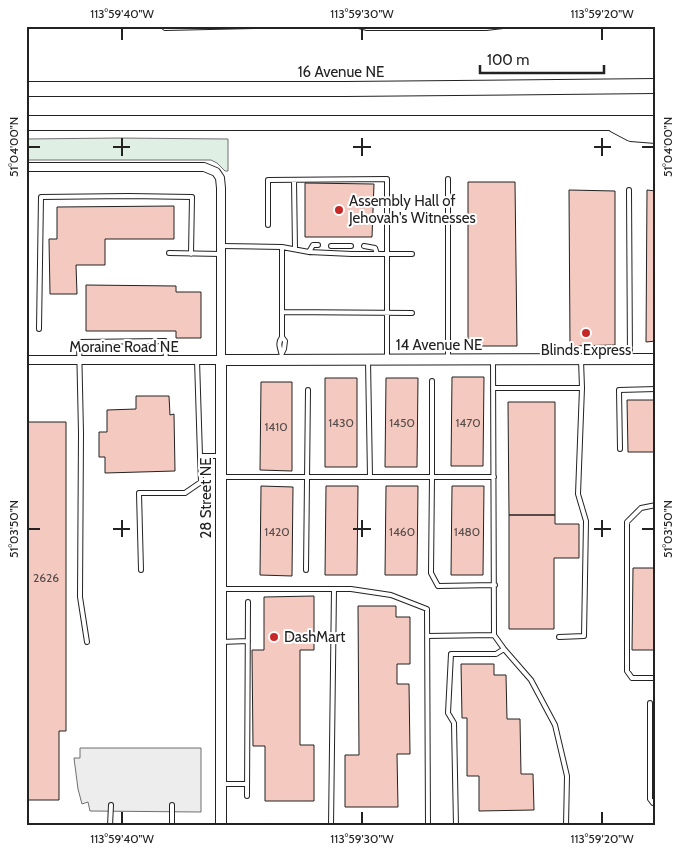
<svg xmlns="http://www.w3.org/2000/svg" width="682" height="852" font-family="Cabin,sans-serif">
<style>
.green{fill:#e0efe3;stroke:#6f6f6f}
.parking{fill:#ededed;stroke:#6f6f6f}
.building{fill:#f3c9c0;stroke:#222}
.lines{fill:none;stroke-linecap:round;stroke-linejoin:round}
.lane-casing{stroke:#222;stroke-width:6}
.street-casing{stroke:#222;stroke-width:10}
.secondary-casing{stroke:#222;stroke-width:12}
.highway-casing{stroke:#222;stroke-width:16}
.lane{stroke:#fff;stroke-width:4}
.street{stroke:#fff;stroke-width:8}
.secondary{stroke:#fff;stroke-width:10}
.highway{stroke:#fff;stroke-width:14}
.ticks{fill:none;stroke:#222;stroke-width:2}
.poi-dot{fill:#c62828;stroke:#fff;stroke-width:2}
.labels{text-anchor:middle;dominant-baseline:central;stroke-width:4;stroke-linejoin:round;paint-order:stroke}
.number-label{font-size:12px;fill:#564c4a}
.street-label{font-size:15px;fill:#222;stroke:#fff}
.poi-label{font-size:15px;fill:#222;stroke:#fff;text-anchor:start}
.neatline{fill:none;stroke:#222;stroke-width:2}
.ticks-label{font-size:12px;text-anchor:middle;fill:#222}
</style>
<rect width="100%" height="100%" fill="#fff"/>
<path class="green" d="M118,138L228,139V171H225L217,163L211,160H26V139Z"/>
<path class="parking" d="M80,748H201V812L90,811L88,802L82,804L78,789L74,758H80Z"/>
<path class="building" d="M468,182H515L517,346H468Z
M305,183L374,184L372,237H305Z
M569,190L615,191V345L570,346Z
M647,190L656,191V341L646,342Z
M174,206V239H105V265H76L77,294H50L49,239H57V207Z
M86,285L176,286V292H201V338H176V331H86Z
M452,377H484L483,466H451Z
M325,378H357V467H325Z
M386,378H418L417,467H385Z
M261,382H292V471L260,470Z
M136,396H169L170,415L174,414L175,471L105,473V457H99V432H107V410L136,409Z
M627,400H656V452H628Z
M508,402H555V515H509Z
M26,422H66V731H59V800H26Z
M261,486L293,487L292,576L260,575Z
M326,486H358L357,575H325Z
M386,486H418L417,575H385Z
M452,486H484L483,575H451Z
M509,515H555V524H579V558H554V629H509Z
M633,568H656V650H632Z
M314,596V650H300V745H314V801H265V746H253L252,650H264V597Z
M358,606H396V617H410V664H397V684H409L410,754H397L398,807H345V755H359Z
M461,664H494V675H506L507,719H520L521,774H533L534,810L479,811V776H467V718H462Z"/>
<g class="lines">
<g class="lane-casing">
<path id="lane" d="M163,26L165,28L254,26
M359,26L367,28H486L503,26
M294,180L295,249
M629,190L630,359
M268,225V180L387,179V358
M222,246L282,247L309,252L352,254H412
M331,246H351
M364,246L375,248L377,254
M309,252L313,245H318
M169,253L221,254
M282,312L412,313
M39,329L41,197L129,196L192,197L191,254
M282,337L285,341L284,349L282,353
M448,357V179
M282,358C282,350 276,345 282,337V247
M493,359L494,635
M197,360L200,456H220
M368,360L370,477
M581,360L582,388
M432,381V477H494
M493,388H582L578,494L586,521L584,636L559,637
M620,449L619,390L656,389
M221,477H432L431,573L438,586L495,585
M656,505L641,508L627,522V671L632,678H656
M141,570L139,493H185L201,482L200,456
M306,570L308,390
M221,589H351L391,595L427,609L428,826
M427,636L494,635L504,649L531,680L555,725L567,776L566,826
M87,642L80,597L81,433L79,342L165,341L166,360
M221,642L248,641
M650,703V799L653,803H656
M221,784H247
M247,796L248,602
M172,805V826
M110,826L111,805
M331,826L334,589
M456,826L454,723L448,713L451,654H496L504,649"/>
</g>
<g class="street-casing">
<path id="street" d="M26,167H204L216,172L220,178L221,188V360H26"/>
</g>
<g class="secondary-casing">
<path id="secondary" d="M221,826V360L656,359"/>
</g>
<g class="highway-casing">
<path id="highway" d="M26,89H345L656,86
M26,123H656
M614,125L631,134L656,136"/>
</g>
<use href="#lane" class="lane"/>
<use href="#street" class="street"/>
<use href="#secondary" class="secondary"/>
<use href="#highway" class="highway"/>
</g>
<path class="ticks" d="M122,28V40M362,28V40M602,28V40M122,138V156M362,138V156M602,138V156M28,147H40M113,147H130M353,147H371M594,147H611M642,147H654M122,520V537M362,520V537M602,520V537M28,529H40M113,529H130M353,529H371M594,529H611M642,529H654M122,812V824M362,812V824M602,812V824"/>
<g class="poi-dot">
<circle cx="339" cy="210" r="5"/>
<circle cx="586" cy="333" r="5"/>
<circle cx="274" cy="637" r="5"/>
</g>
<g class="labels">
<g class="number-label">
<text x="341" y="422">1430</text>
<text x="402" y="422">1450</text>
<text x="468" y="422">1470</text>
<text x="276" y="426">1410</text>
<text x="277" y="531">1420</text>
<text x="402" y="531">1460</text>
<text x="467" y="531">1480</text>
<text x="46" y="577">2626</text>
</g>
<g class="street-label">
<text x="341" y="72">16 Avenue NE</text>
<text x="439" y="345">14 Avenue NE</text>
<text x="124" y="347">Moraine Road NE</text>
<text transform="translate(206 498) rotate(-90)">28 Street NE</text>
</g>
<g class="poi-label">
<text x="349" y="201">Assembly Hall of<tspan x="349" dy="17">Jehovah's Witnesses</tspan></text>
<text x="586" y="350" text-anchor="middle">Blinds Express</text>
<text x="284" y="637">DashMart</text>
</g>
</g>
<rect width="682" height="852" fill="none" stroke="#ffffff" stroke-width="55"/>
<path d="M480 65v8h124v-8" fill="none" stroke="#222222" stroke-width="2.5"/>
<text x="487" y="65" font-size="15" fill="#222222" stroke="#ffffff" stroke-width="4" paint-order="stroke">100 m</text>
<rect x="28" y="28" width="626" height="796" class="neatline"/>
<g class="ticks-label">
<text x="122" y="18">113°59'40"W</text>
<text x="362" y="18">113°59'30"W</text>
<text x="602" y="18">113°59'20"W</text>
<text transform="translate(14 147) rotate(-90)" y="4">51°04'00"N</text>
<text transform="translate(668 147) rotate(-90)" y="4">51°04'00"N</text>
<text transform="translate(14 529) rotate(-90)" y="4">51°03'50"N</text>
<text transform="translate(668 529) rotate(-90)" y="4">51°03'50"N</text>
<text x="122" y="843">113°59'40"W</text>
<text x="362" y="843">113°59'30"W</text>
<text x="602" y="843">113°59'20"W</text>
</g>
</svg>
